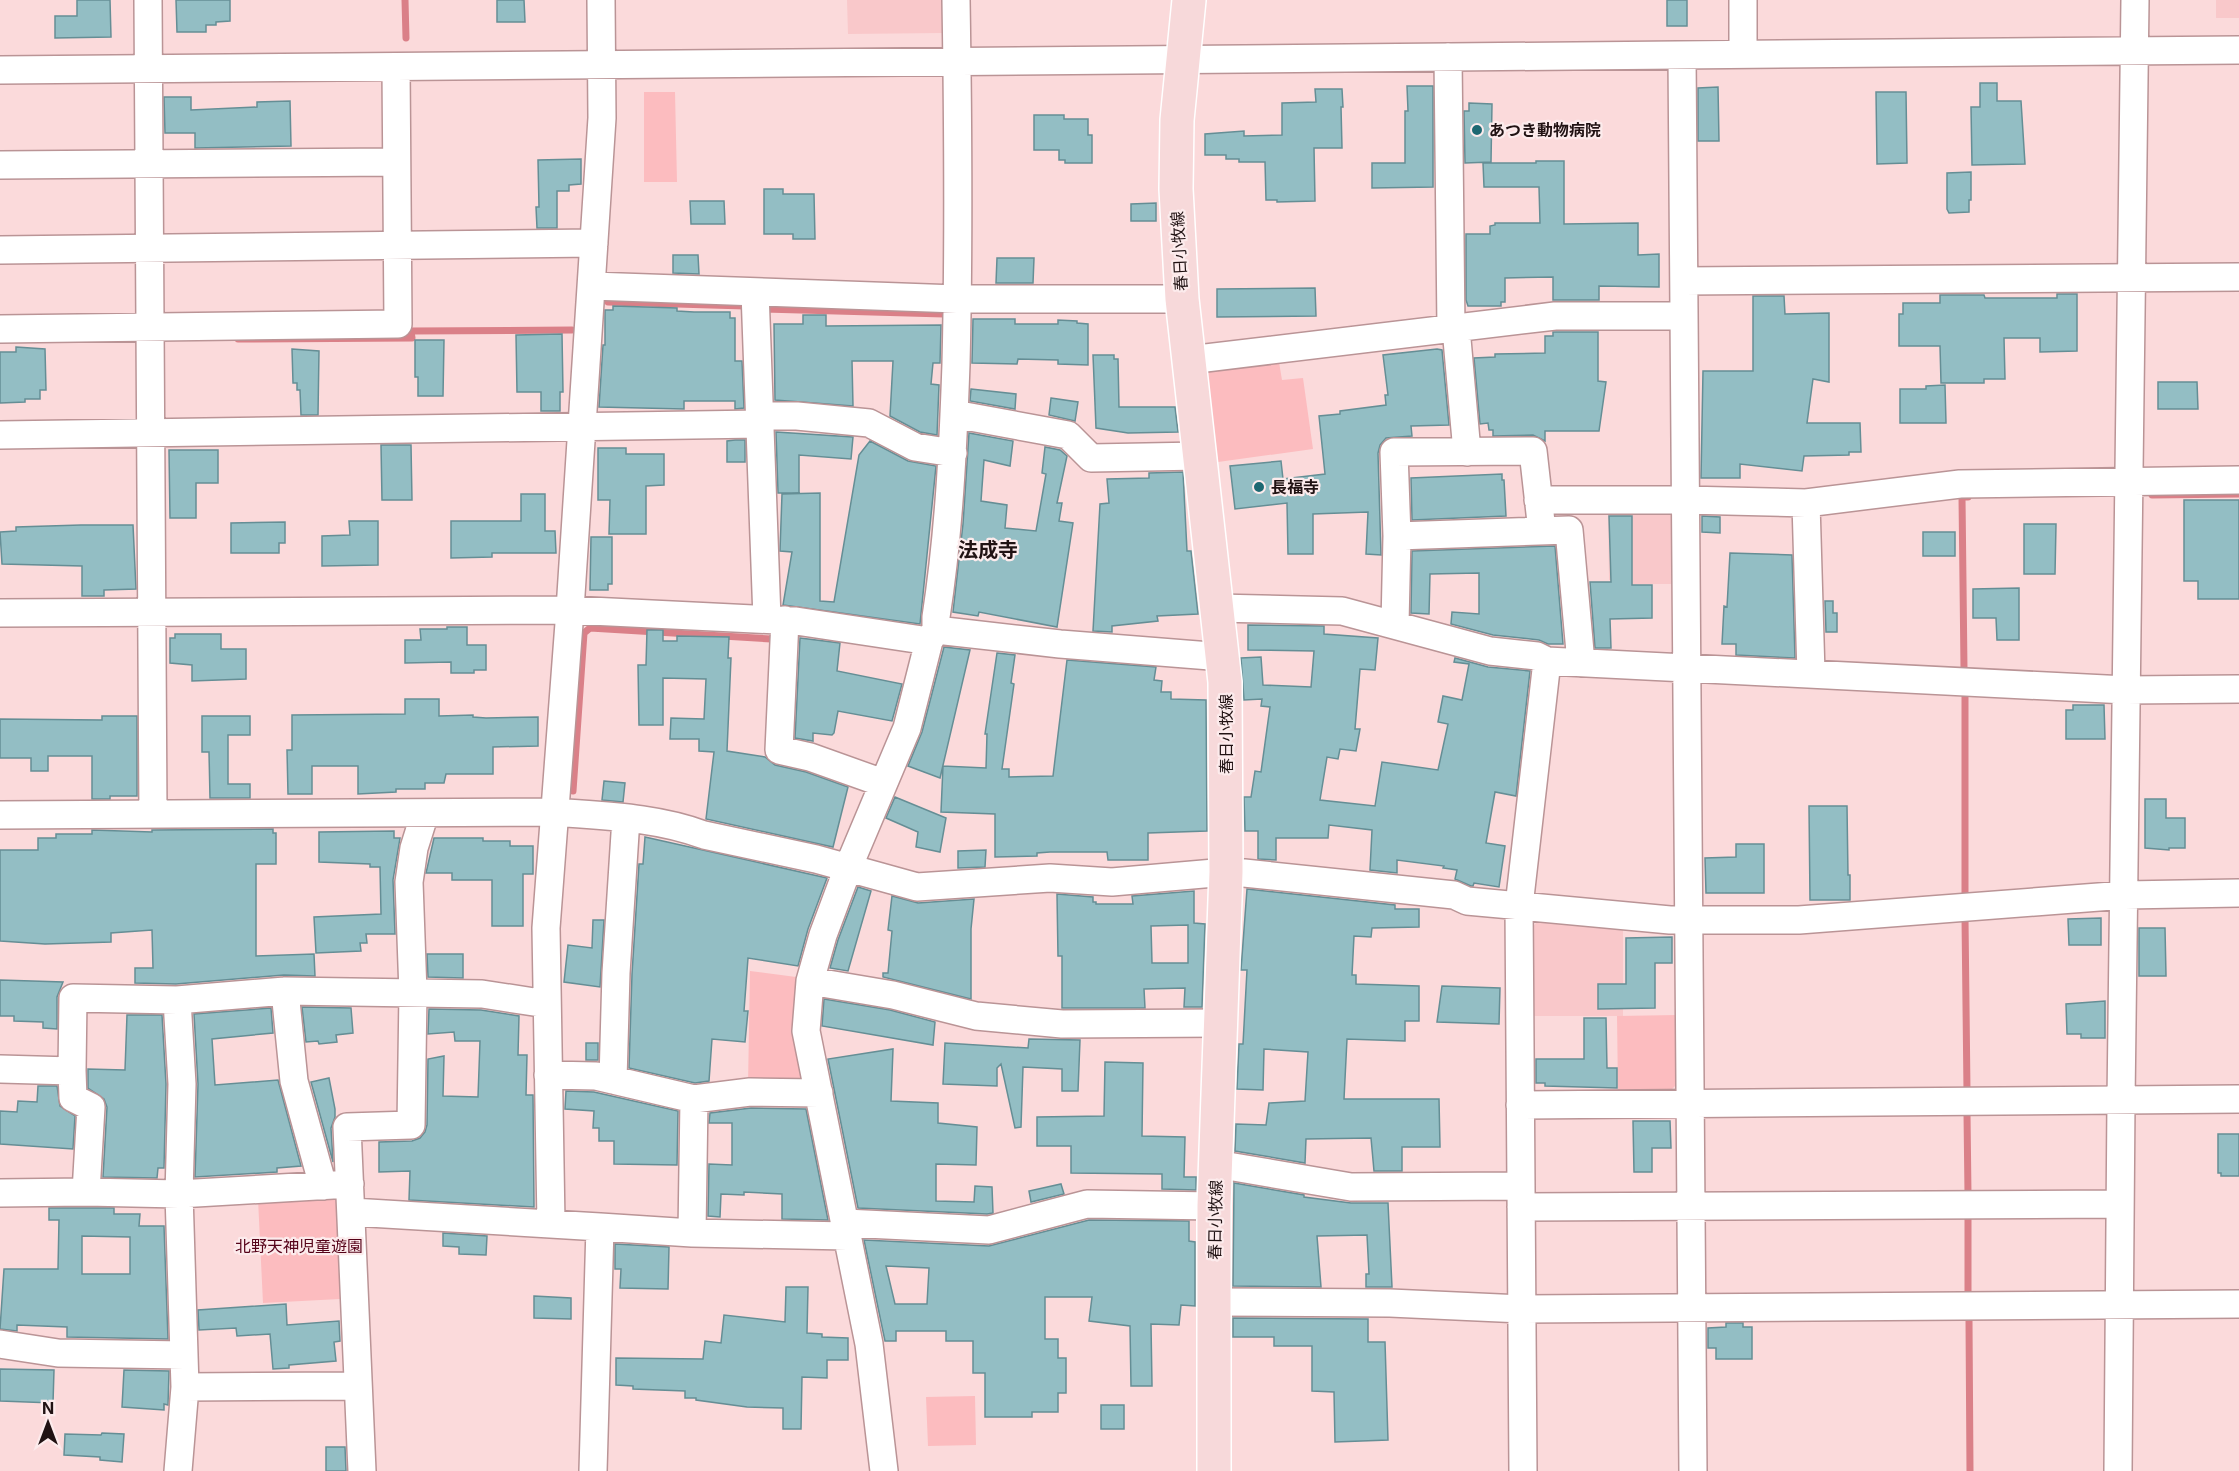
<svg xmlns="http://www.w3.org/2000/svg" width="2239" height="1471" font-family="Inter,'Noto Sans JP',sans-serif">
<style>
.built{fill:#f9c8ca}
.green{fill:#fcbcbf}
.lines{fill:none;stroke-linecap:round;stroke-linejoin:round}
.stream{stroke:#da8088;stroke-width:7}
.building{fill:#93bec4;stroke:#658e95;stroke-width:1.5;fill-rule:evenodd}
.minor-casing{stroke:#ba9496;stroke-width:30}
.major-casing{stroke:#fff;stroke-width:36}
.minor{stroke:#fff;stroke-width:27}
.major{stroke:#f7d9da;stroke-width:33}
.poi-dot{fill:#1d6872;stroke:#fcebec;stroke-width:2}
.labels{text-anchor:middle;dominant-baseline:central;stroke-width:4.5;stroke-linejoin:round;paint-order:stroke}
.poi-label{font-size:16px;font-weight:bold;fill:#201213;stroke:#fcebec;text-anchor:start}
.street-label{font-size:16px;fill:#201213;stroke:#fcebec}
.park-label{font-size:16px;fill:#550218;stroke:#fcebec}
.quarter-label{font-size:20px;font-weight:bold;fill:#201213;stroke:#fcebec}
</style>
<rect width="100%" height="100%" fill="#fbdadb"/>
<path class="built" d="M847,0H942V33L848,34Z
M2216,0H2239V18H2216Z
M1608,506L1671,513V584H1612L1611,580H1609Z
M1544,916L1623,925V1016H1534L1533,926Z"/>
<path class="green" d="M644,92H675L677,182H644Z
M1279,362L1282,380L1303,378L1313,449L1218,462L1206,376L1209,371Z
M750,971L796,977L801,985L809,1080L748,1086Z
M1677,1015V1084L1670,1091H1618L1617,1016Z
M325,1196L336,1200L340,1299L263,1303L258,1199Z
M975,1396L976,1445L928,1446L926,1397Z"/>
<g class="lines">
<path class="stream" d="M405,0L406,38
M608,302L745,306
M764,313V309L944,314
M238,339L412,338L411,331L572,330
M2152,495L2239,494
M1964,668L1962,497H1968
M1965,697V898
M573,791L584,633L590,628L771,639
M1965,918L1967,1091
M1967,1114L1968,1194
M1968,1217V1297
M1969,1320L1970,1471"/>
</g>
<path class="building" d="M77,0H110L111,37L55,38V16H77Z
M176,0H230V21L216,22V25H206V32H177Z
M497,0H524L525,22H497Z
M1667,0H1687V26H1667Z
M1980,83H1997V101H2021L2025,164L1972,165L1971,107H1980Z
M1407,86H1433V187L1372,188V163H1405V111H1408Z
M1718,87L1719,141H1698V88Z
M1315,89H1342L1343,107H1341L1342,148H1314L1315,201L1277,202V200H1266L1265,162H1239V159H1226V155H1205V134L1244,131V136L1282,135V103L1316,102Z
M1876,92H1906L1907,163L1877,164Z
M164,97H191V110L257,107V102L290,101L291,146L195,148V133H165Z
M1469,103L1492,104L1491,162L1465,163L1464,111H1469Z
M1034,115H1064V119H1088V135H1092V163H1065V160H1059V150H1034Z
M581,159V184L569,185V191H557V228H537L536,207H539L538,160Z
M1536,161H1564V224L1638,223V255L1659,254V287L1599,286V300H1553V277L1505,278V302H1501V306H1468L1466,300V234H1490V226L1495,225V223H1540L1539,187H1484L1483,163H1536Z
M1971,172V200H1969V212L1949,213L1947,209V173Z
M764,189H783V194H814L815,239H793V234H764Z
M690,201H724L725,224H691Z
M1156,203V221H1131V204Z
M673,255H698L699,274L673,273Z
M997,258H1034L1033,283H996Z
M1315,288L1316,316L1217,317V289Z
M2057,294H2077V351L2040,352V338H2004L2005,379H1984V383H1941L1940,346H1899V314H1903V303H1940V295H1984L1985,298H2057Z
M1753,296H1784L1785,314L1829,313V382L1813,379L1807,423H1860L1861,452H1849V455L1804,456L1802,471L1740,464V478H1701L1703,371H1753Z
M613,306L677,308V311L694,312H730V318H735V361H742L744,408L735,409V401H684V409L599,407L603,345H605V310H613Z
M803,315H826V326L941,325L940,363H933L931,384L939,385L937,435L920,432L890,416L893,361H852L853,406L775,400L774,324H803Z
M973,319H1015V324H1058V320L1077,321V323L1088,324V365L1058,364V360L1018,359L1017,364L972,363Z
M1553,332H1598V381L1606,382L1599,431H1545V441L1533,435L1493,436V430H1489L1488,423L1480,424L1474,358L1495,357V354L1545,353V336H1553Z
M562,334L563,392H560V411H541V392H517L516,335Z
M415,340H444L443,396H418V377H415Z
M16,347L45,349L46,390H40V399H25V402L0,403V352H16Z
M292,349L319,351L318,415H301L300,390H297V383H293Z
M1437,349L1442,350L1449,425L1411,426L1412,436L1386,438L1380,445L1378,453L1381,555L1366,554L1368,512L1313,514V554H1288L1287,503L1235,509L1230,466L1281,461L1283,479L1325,474L1319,416L1340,414V411L1386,405L1385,395H1388L1383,355Z
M1093,355H1114V359H1118L1119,407H1175L1178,432L1128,433L1096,428Z
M2158,382H2197L2198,409H2158Z
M1945,385L1946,423H1900V389H1926V386Z
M971,389L1016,394L1015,409L970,401Z
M1051,398L1078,402L1075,421L1049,415Z
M776,432L853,437L851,459L799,455V493H778Z
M969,433L1013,441L1010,466L984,460L981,501L1007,505L1005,528L1036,531L1046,474L1042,473L1045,447L1060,450L1067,456L1057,503H1062L1059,521L1073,523L1057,627L979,612L978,616L953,612L963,524Z
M735,440H745V462H727V441Z
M870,441L908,461L936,466L920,624L783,605L792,552L780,551L782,494L820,493V601L834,602L859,455Z
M381,445H411L412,500H382Z
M598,448H626V454H664V485L646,486V534H609L610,500H598Z
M169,450H218V483H196V518H170Z
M1183,472L1187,551H1191L1198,614L1157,616L1158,621L1112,626V632L1093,631L1100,504L1109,503L1107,479L1149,478V473Z
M1502,474V480H1504L1506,516L1412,520L1411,478Z
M521,494H545V531H555L556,553H492V557L451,558V521H521Z
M2184,500H2239V599H2198V581H2184Z
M1609,516H1632V585H1652V618L1610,619L1611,648H1595L1590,582H1611Z
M1702,516L1720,517V533L1702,532Z
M349,521H378V565L322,566V536L350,535Z
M285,522V543H279V553H231V523Z
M2024,524H2056L2055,574H2024Z
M81,525H133L136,589L104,590V596H82V566L2,564L0,532L16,531V527Z
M1923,532H1955V556H1923Z
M591,537H612V584H608V590H590Z
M1555,546L1563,644H1548L1539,640L1493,635L1451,624L1452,612L1479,614V573L1430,574L1429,614L1411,613L1412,551Z
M1730,553L1792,555L1795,658L1736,655V644H1722L1724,606L1727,607Z
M2019,588V640H1997L1996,618H1973V589Z
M1825,601H1833V613H1837V632H1826Z
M1248,625L1324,626V634L1378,638L1375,670L1360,669L1355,729H1360L1356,751L1340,749L1338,759L1327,757L1320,800L1375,806L1382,762L1438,770L1448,724L1438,722L1443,696L1462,700L1469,664L1454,662L1455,658L1488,667L1530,671L1516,796L1495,792L1486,843L1505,846L1499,887L1474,883L1473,886H1471L1455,879L1457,870L1443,868L1444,866L1397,860V873L1370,870L1372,830L1329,825L1328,838H1276V860L1258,859V831H1245L1244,797H1251L1255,771L1261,772L1270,707L1261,706L1262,699L1244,700L1241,658L1261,657L1263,685L1311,687L1314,651L1248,650Z
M447,627H467V645H486V670H474V673H451V662L405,663V640H421L420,629H447Z
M647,630H663V641H677V636L729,637L728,658H731L727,751L765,757L775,765L806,772L848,787L833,847L706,819L714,752L699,751V739H670L671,718L704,719L706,679L663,678V725H639L638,665H646Z
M175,634H221V649H246V679L192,681V665L170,663V638H175Z
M800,638L840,643L837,671L902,684L892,721L838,711L834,733L832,735L813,733V741L795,738Z
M944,647L970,650L940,778L908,766L922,732Z
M997,653L1015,655L1011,683L1014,684L1002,769H1009V777L1053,776L1067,660L1156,667L1154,680L1162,681L1161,692H1171V699L1206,700L1207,831L1148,833V860H1108L1107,852H1050L1037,853V856L995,857V814L941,812L943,766L986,768L987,734H985Z
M405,699H439V716L473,715V717L486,718L538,717V746L493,747V774H446L444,783H425V789H396V792L358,794V766H312V794H288L287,750H292V715L405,714Z
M2073,705H2104L2105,739H2066V710H2073Z
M102,716H137V796H110V799H92V756H48V771H31V758H0V719L102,720Z
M202,716H250V735H228V784H250V798H210L209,752H202Z
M604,781L625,783L623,802L602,800Z
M895,797L946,818L940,852L916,847L918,832L886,818Z
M2145,799H2166V818H2185V848H2169V850L2145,848Z
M1809,806H1847L1848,875H1850V900H1810Z
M273,829V833H276V864H256V956L314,954L315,976L284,975L176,984L135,983V968H153L152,930L111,933V942L45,944L0,941V850H38V838H56V834H92V830L152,832V830Z
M394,831V838H400L393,880L395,934H366L367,943H360L361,951L316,953L314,917L381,914L380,867H370V864L319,862V832Z
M645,837L827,878L808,929L798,966L748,958L744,1011H748L745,1042L712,1039L709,1081L695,1083L629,1068L632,974L639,864H643Z
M434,838H483V841H510V846H533V874H523V926H492V880H452V873H426Z
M1736,844H1764V893H1706L1705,858L1736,857Z
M986,850L985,867L958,868V851Z
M858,887L871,891L848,971L830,968L838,940Z
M1247,889L1395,905V909H1419V927L1372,928L1371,937L1354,936L1352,975H1356V984L1419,986V1021H1405V1041L1347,1039L1344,1099H1439L1440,1147H1402V1171H1374L1371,1138L1306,1139L1305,1163L1235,1151L1236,1124L1266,1125L1269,1103L1305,1101L1308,1052L1264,1049L1263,1090L1237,1089L1239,1044H1243L1247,970H1241Z
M1194,891V923L1205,924L1202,1007H1184L1185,988L1144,989L1145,1008H1062V956H1058L1057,894L1093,897V902H1096V904H1133L1132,896ZM1188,925V963H1152L1151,926Z
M892,896L918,903L974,899L971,929V999L883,977V973H888L892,931L888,930Z
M2101,918V945H2069L2068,919Z
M593,920H604L600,987L564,982L568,945L592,948Z
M2139,928H2165L2166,976H2139Z
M1672,937V963H1655V1008L1598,1009V984H1626V938Z
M427,954H463V978L428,977Z
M0,980L63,982L57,997V1029L43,1028V1022L14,1021V1016H0Z
M1442,986L1500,988L1499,1024L1437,1022Z
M824,999L890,1010L935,1022L933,1045L822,1026Z
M2105,1001V1038H2081V1034H2067L2066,1004Z
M302,1007L351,1008L353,1033L336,1035L337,1042L319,1044L318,1041L306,1042Z
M271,1008L273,1033L212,1039L215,1085L278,1080L301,1166L277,1168V1172L195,1177L198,1084L194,1014Z
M429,1009L481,1010L519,1016L518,1055H527L526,1095H533L534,1207L409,1200L410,1171L379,1172V1142L412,1141L420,1138L425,1132L427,1125L428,1059L444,1056L443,1096L478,1097L480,1041H455L454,1032L428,1034Z
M127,1015H162L166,1084L164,1168H158L157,1178L103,1177L107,1107L104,1099L88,1088V1069L125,1070Z
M1584,1018H1606L1607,1068H1617V1088L1545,1086V1083H1536V1059H1584Z
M1029,1039L1080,1040L1078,1091H1062V1069L1023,1067L1021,1127L1015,1128L1001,1064L997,1068V1086L943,1084L945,1043L1028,1048Z
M586,1043H598V1060H586Z
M893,1049L891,1101L938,1103V1123L977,1127L976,1165L936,1164V1201L974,1202L975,1186L992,1187L993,1213L987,1214L858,1208L828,1059Z
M1105,1062L1143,1063L1142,1136L1185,1137L1184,1177H1196V1190L1162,1189V1174L1071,1173V1146H1037V1117L1104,1116Z
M329,1078L335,1109V1117L331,1128L333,1162L311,1082Z
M38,1086H57L60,1106L75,1116L73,1149L0,1144V1111L17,1112L18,1101L37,1102Z
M566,1091L594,1092L678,1111L677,1165L614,1164V1141H599V1128H593L594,1111L565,1109Z
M751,1108L806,1109L828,1220L782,1219V1194L744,1192V1195L721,1194L720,1217L708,1216L709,1164L732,1165V1123H709L710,1113Z
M1633,1121H1670L1671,1148H1652V1172H1634Z
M2218,1134H2239V1176H2221V1173H2218Z
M1234,1183L1304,1195V1197L1351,1203H1388L1392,1287H1366V1274H1369L1367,1235L1317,1236L1321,1287L1233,1286Z
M1061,1184L1064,1194L1031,1202L1029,1191Z
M49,1208H114V1214H140L139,1226H164L168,1339L67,1337V1327L17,1325V1331L0,1329L4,1269H58L59,1220H49ZM82,1236L130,1237V1274H82Z
M1089,1220L1189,1221V1241L1195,1242V1306L1181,1305L1179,1325L1151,1324L1152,1386H1131L1130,1326L1089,1321L1092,1297H1045V1339H1058V1358H1066V1393H1058V1412H1032V1417H985V1373H973V1341H946V1331H896V1341H885L864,1240L989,1246ZM886,1266L929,1268L927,1304H895Z
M443,1233L487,1236L486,1255L459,1254V1247L443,1246Z
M615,1244L669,1247L668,1289L620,1288L621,1269H615Z
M786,1287H808L807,1333L822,1334V1337L848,1338V1360H827V1378L802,1377L801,1429H783V1408L747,1407L696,1400V1398H685V1391L633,1389V1386L616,1385V1358L703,1359L705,1341L721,1343L724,1315L785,1322Z
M534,1296L571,1298V1319L534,1318Z
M286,1304L287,1325L339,1321L340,1341L334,1342L336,1361L289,1365V1368L273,1369L270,1334L237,1336L236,1328L199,1330L198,1310Z
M1233,1318L1368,1319V1342H1385L1388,1440L1335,1442L1334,1392L1312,1391V1346H1274V1337H1233Z
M1726,1323H1743V1327H1752V1359H1716V1348H1708V1328L1726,1327Z
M0,1369L54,1370L53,1403L0,1401Z
M124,1370L169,1371L168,1405L164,1404V1410L122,1407Z
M1101,1405H1124V1429H1101Z
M102,1433L124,1434L122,1462L100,1460V1457L64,1455L65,1434L101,1435Z
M326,1447H345L346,1471H326Z"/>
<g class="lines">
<g class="minor-casing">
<path id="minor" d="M148,0L153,814
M1743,0V54
M1682,55L1693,1471
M1448,57L1451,329
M0,70L2239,50
M0,165L396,162
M0,250L594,243
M1684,281L2239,277
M592,286L957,299H1182
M755,292L767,619
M1456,328L1467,452
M0,329L398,324L396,67
M1189,360L1555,316H1684
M954,414L1068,435L1091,458L1200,456
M760,416H797L869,423L915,447L953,453
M0,435L760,424
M1538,500H1685L1806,503L1960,484L2239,480
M1806,503L1811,674
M1397,536L1569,530L1581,663
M1217,608L1342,611L1490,651L1537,656L1547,661L2126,690L2239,689
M0,613L570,610L796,621L929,641
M785,620L779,750L810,757L883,783
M1395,624L1397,536L1394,452L1533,451L1542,531
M936,630L1060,644L1223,657
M0,815L554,812C604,816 657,817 704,835L816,859L917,887L1050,878L1112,882L1226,872L1244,873L1454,895L1467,901L1670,920H1799L2125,895L2239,893
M810,981L893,995L976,1016L1062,1024L1221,1023
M285,991L294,1081L323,1186
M0,1069L72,1071L73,998L177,1000
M72,1071L73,1098L91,1107L86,1192
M548,1075L596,1076L694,1099L750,1092L819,1093
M613,1080L616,973L626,818
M1520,1105L2239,1099
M1216,1164L1351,1187L1521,1186
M0,1193L86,1192L179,1194L350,1184
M1521,1207L2120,1204
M352,1212L600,1227L593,1471
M551,1223L546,928L570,610L602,118L601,0
M845,1223L989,1230L1087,1204L1214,1206
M600,1227L692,1233L847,1236
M692,1233L694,1099
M1214,1302L1390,1303L1522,1309L2239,1304
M0,1344L58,1353L184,1355
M185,1387L357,1386
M178,1471L185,1387L179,1194L182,1084L177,1000L285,991L482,994L547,1004
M362,1471L347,1127L411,1125L413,993L409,882L414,848L425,813
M884,1471L869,1344L806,1031L810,981L823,935L848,868L907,728L929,641L936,630V617C949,533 953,449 956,364C959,243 958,121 956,0
M1523,1471L1519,906L1547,661
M2118,1471L2121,1101L2135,0"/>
</g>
<g class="major-casing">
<path id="major" d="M1189,0L1177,120L1176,189L1182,299L1225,682L1226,872L1214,1206V1471"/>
</g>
<use href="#minor" class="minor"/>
<use href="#major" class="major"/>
</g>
<g class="poi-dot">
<circle cx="1477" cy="130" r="6"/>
<circle cx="1259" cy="487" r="6"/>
</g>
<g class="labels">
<g class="poi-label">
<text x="1489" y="130">あつき動物病院</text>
<text x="1271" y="487">長福寺</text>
</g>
<g class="street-label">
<text transform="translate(1179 251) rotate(-93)">春日小牧線</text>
<text transform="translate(1226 734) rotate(-90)">春日小牧線</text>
<text transform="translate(1215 1220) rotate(-89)">春日小牧線</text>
</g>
<g class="park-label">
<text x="299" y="1246">北野天神児童遊園</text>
</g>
<g class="quarter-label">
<text x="988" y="550">法成寺</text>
</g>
</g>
<g transform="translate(48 1423)" stroke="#fcebec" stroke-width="4.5" paint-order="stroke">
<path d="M0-4.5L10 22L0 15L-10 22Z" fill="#201213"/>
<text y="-9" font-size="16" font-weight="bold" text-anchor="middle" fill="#201213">N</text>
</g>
</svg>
